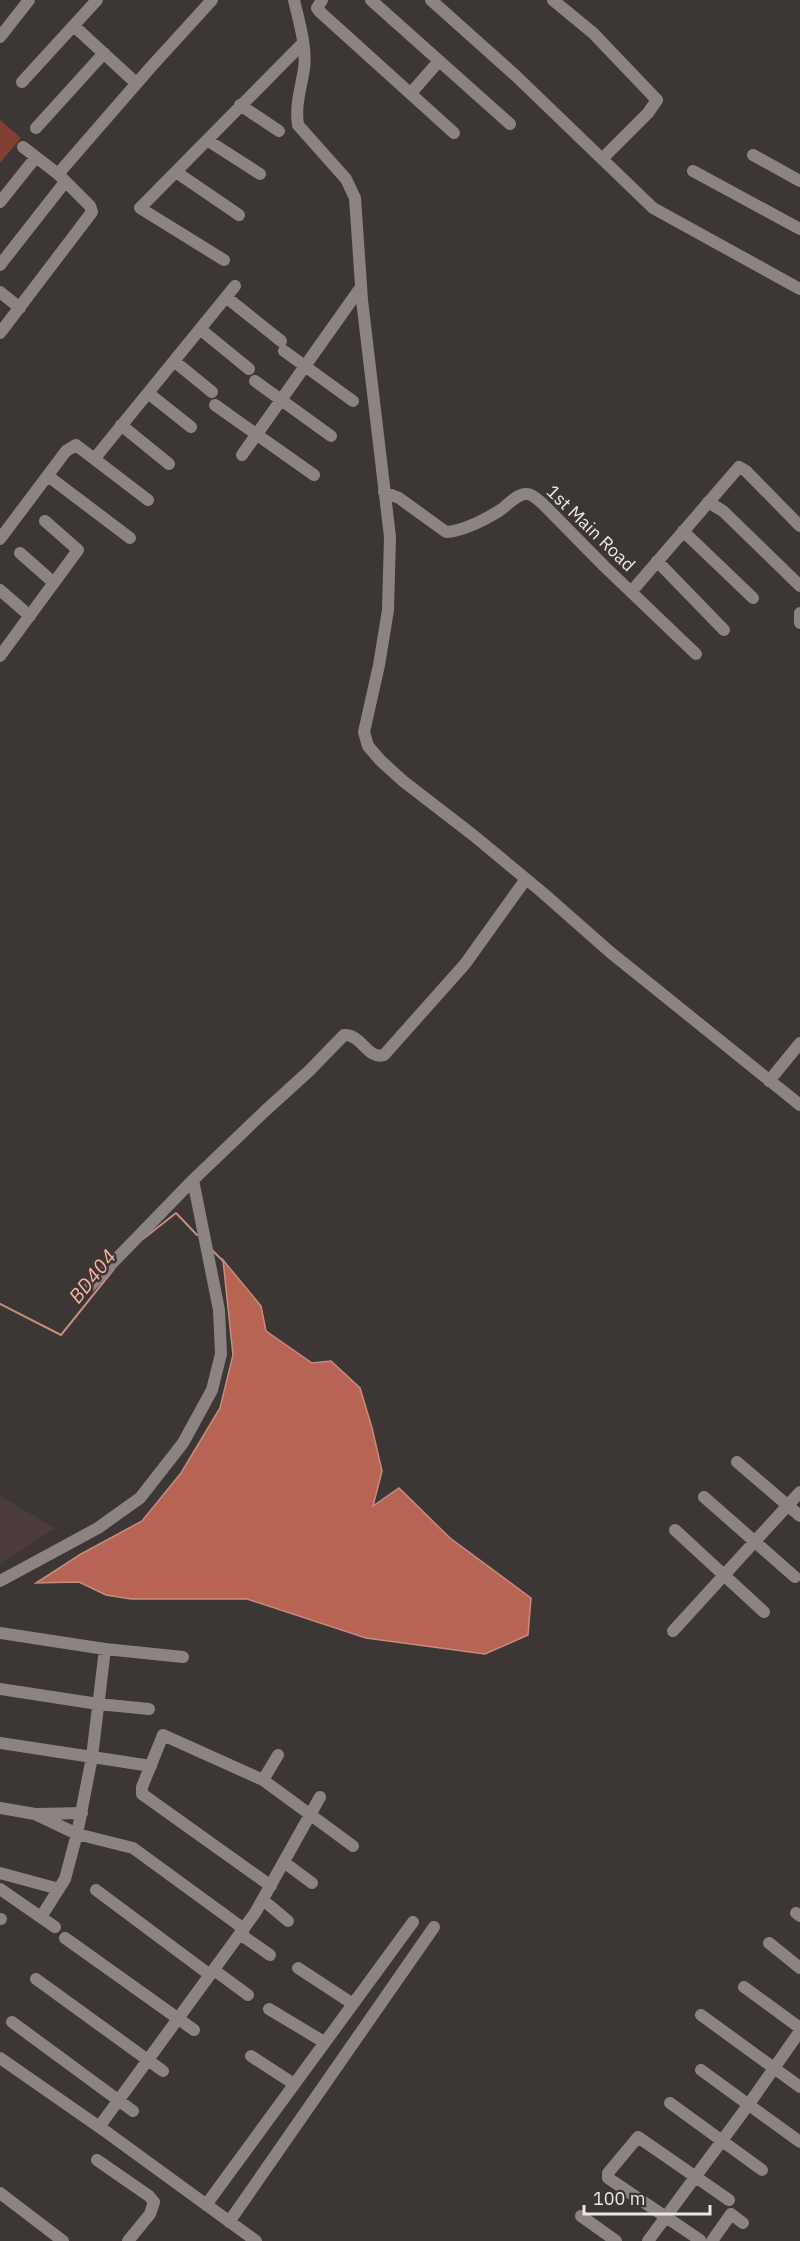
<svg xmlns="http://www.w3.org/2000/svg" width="800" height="2241" font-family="'IBM Plex Sans',sans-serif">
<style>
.built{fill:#4a3d3b}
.green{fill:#843f33}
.water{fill:#b86454;stroke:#c78b80;stroke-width:1.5}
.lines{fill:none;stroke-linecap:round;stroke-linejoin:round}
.stream{stroke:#c78b80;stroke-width:2}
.minor{stroke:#8b8483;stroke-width:12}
.labels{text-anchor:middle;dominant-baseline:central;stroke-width:5;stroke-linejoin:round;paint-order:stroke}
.street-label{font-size:18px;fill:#ebe7e7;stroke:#3c3635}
.water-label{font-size:20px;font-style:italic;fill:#f7b1a3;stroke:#3c3635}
</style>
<rect width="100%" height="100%" fill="#3c3635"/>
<path class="built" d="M0,1496L55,1528L0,1564Z"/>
<path class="green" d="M0,120L21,138L0,163Z"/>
<path class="water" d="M223,1260L261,1306L266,1331L312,1363L331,1361L360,1388L372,1428L382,1471L373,1506L399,1488L450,1538L531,1598L528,1635L485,1654L366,1638L247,1599H131L106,1595L79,1582L36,1583L81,1554L142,1521L181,1473L220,1408L233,1355Z"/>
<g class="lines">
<path class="stream" d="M143,1239L176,1213L197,1235
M211,1249L224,1262
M0,1304L61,1335L114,1269"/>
<path class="minor" d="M294,0C299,22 307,47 304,69C301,88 295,105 298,125L346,179L355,198L362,300L390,537L388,610L379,665L364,732L368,746L380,760L403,781L473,835L543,893L610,952L800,1105
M322,0L317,8L319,11L454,133
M371,0L510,124
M431,0L516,76L653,208L800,289
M553,0L593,33L657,100L648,113L602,159
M74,26L136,83
M0,37L29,0
M22,82L97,0
M411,93L439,61
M240,105L279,131
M36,128L104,53
M207,140L260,174
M753,155L800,181
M693,171L800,229
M176,172L239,215
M58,174L150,68L212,0
M0,202L36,157
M224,260L140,208L302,44
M0,265L65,182
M0,292L20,308
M226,297L281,341
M200,329L249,369
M0,333L92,212L90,206L58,174L23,147
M284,351L353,401
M174,361L212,392
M255,381L331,436
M148,393L191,427
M215,405L314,475
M121,425L169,464
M242,455L361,287
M95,458L235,286
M48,476L130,538
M384,492L399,498L446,532C464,531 484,520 499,511C507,506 517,493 527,494C533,494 539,501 543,504L605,567L696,654
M708,502L723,511L800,586
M683,531L753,598
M0,539L66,451L76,445L148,500
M20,553L54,583
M657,561L724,630
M0,590L30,616
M631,592L739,467L746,471L800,526
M800,613V623
M0,656L78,550L45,521
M769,1081L800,1043
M90,1286L193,1180L265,1111L309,1071L344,1035C362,1034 367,1060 384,1055L465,964L526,879
M737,1462L800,1516
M704,1497L795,1577
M675,1530L764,1612
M0,1581L98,1528L140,1498L183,1443L212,1390L221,1354L219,1310L193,1180
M673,1631L800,1492
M0,1633L105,1649L183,1657
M0,1689L98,1704L149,1709
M0,1743L151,1766
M263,1780L278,1755
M0,1808L35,1814L77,1834L133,1848L244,1929
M38,1814L82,1813
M285,1863L312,1883
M0,1873L59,1889
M271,1886L142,1794V1787L163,1735L263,1780L353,1846
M0,1889L55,1927
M96,1890L210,1975
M263,1900L288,1921
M796,1913L800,1916
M41,1917L65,1879L77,1834L92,1757L105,1649
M0,1919H1
M240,1934L270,1955
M65,1938L194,2030
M769,1943L800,1968
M298,1968L353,2004
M214,1970L248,1995
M36,1979L163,2071
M744,1987L800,2028
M269,2009L324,2042
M701,2015L800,2087
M12,2022L133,2111
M251,2056L294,2084
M0,2058L105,2131L256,2241
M701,2070L800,2142
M670,2103L762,2170
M99,2127L255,1913L320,1797
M97,2160L149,2196L154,2202L150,2214L128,2241
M0,2193L63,2241
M206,2205L413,1922
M581,2216L616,2241
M229,2222L434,1927
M700,2240L608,2178V2173L638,2137L729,2200
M648,2241L749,2104L800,2031
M712,2241L731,2214L743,2223"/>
</g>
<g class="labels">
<g class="street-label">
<text transform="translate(591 528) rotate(44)">1st Main Road</text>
</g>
<g class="water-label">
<text transform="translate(92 1276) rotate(-51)">BD404</text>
</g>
</g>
<path d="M584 2205v9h126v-9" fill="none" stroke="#ebe7e7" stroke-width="3"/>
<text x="593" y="2205" font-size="18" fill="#ebe7e7" stroke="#3c3635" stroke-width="4.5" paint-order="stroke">100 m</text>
</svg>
